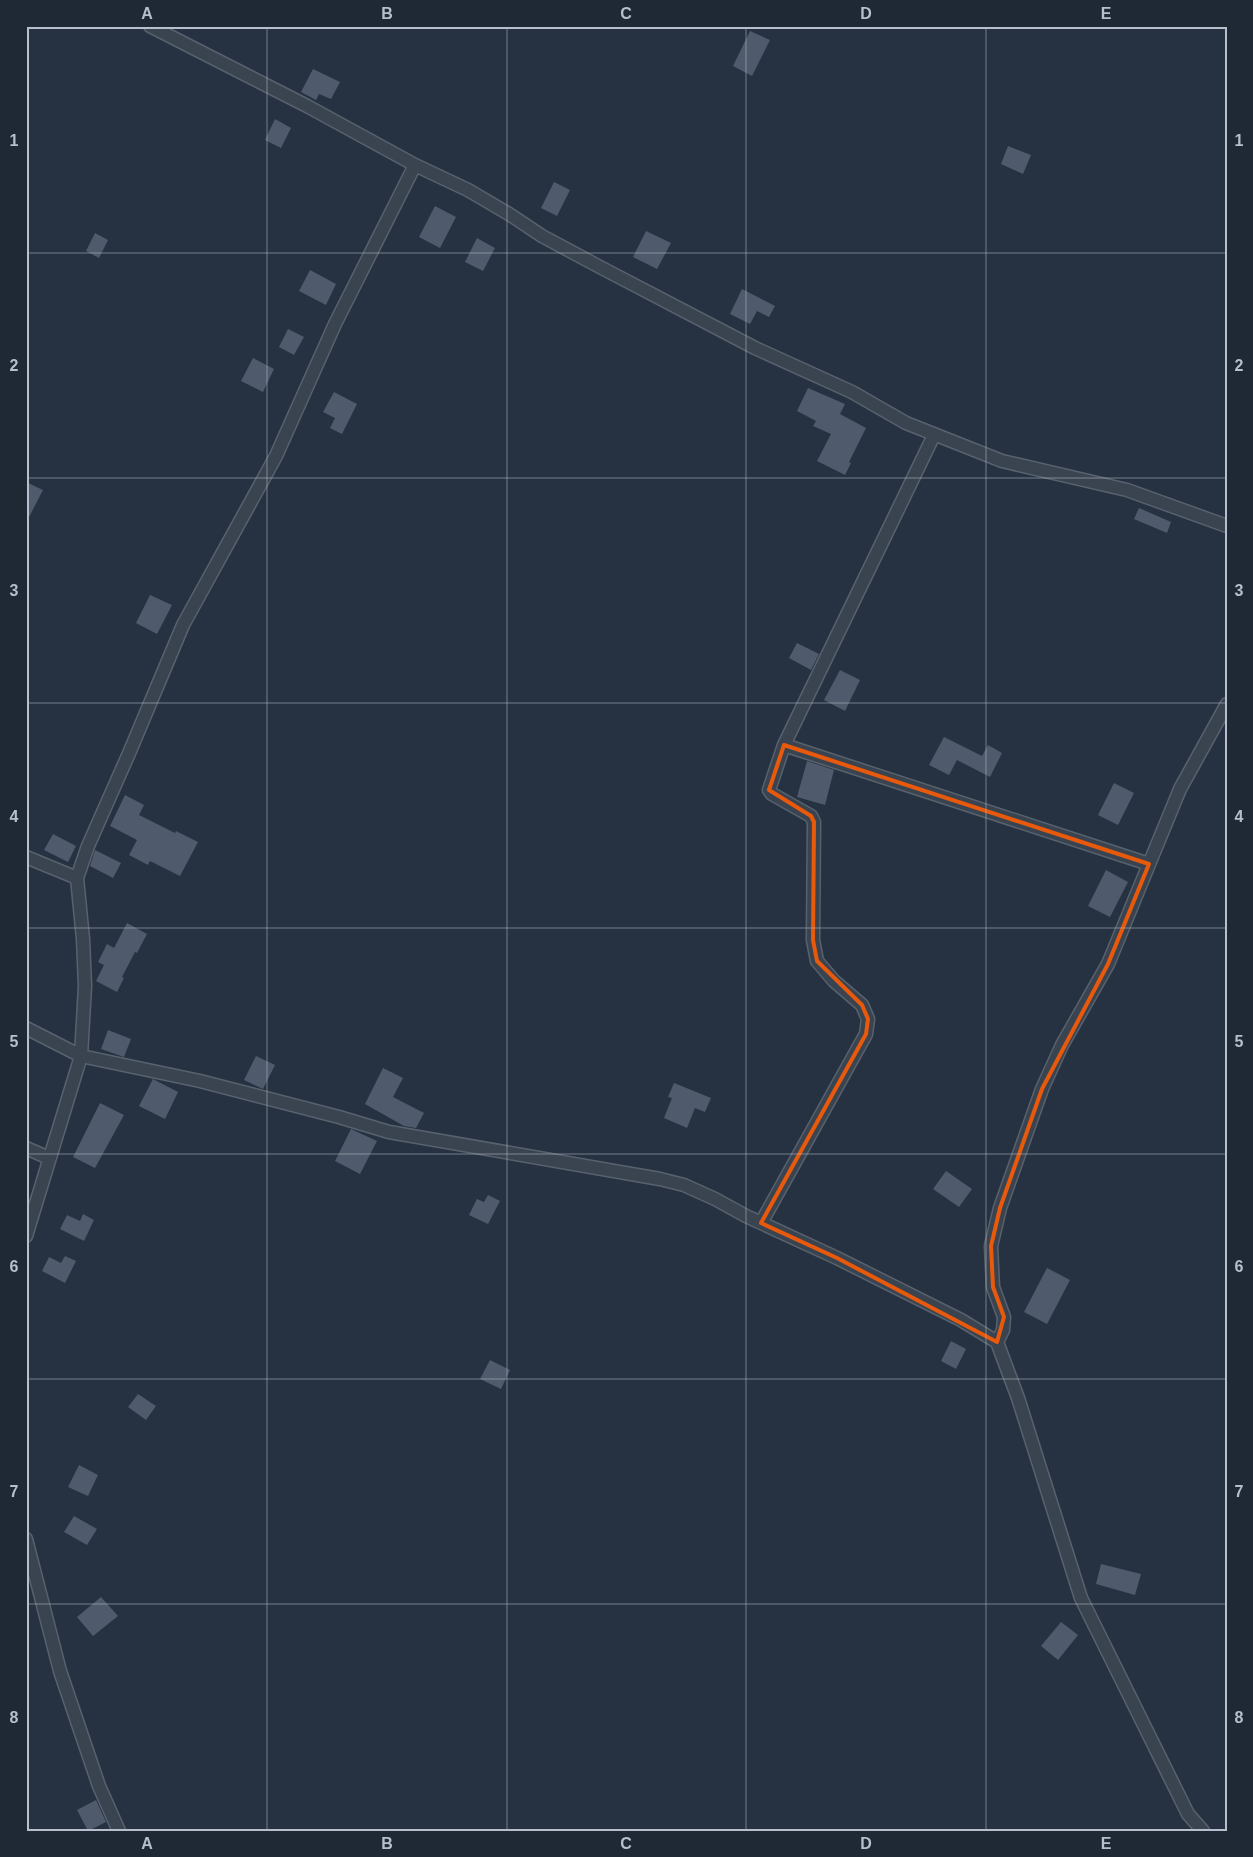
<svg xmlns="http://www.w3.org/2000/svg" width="1253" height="1857" font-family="Helvetica,sans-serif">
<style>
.building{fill:#4f5b6c}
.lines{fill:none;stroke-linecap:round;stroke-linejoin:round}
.street-casing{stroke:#58626e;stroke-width:15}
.street{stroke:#3a4450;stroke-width:12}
.marked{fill:none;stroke:#e8590c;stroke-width:4;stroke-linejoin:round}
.grid{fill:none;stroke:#b6bfcb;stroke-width:1;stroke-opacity:0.55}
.neatline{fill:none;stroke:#b6bfcb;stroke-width:2}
.grid-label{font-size:16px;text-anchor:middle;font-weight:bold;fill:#b6bfcb}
</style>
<rect width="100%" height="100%" fill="#263241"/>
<path class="building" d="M750,31L770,40L752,76L733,66Z
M313,69L340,82L331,99L319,94L316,100L301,92Z
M275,119L291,128L281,148L265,140Z
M1008,146L1031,155L1023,174L1001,164Z
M554,182L570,190L557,216L541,208Z
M435,206L456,217L440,248L419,237Z
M646,231L671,243L657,269L633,257Z
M95,233L108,240L99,258L86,251Z
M477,238L495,248L483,271L465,262Z
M310,270L336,284L326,305L299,291Z
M742,289L775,306L769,317L757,311L750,324L730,314Z
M288,329L304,337L294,355L279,347Z
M253,358L274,369L263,392L241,381Z
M808,388L845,404L840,414L866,428L849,462L851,463L845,475L817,461L831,434L813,426L816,421L797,411Z
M334,392L357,404L342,434L330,428L335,418L323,412Z
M26,482L43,490L26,523Z
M1139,508L1171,522L1167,533L1134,519Z
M150,595L172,605L157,634L136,623Z
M797,643L819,654L811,670L789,658Z
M840,670L860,680L845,711L824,700Z
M944,737L982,756L988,745L1002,753L990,777L957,760L949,775L929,765Z
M807,761L834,770L825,805L797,797Z
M1114,783L1134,793L1118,825L1098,815Z
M125,795L144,805L139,815L175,833L176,831L198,842L180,876L150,861L148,865L129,855L137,840L110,826Z
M53,834L76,846L68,862L44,850Z
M95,850L121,863L113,878L90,866Z
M1106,870L1128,882L1110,917L1088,906Z
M127,923L147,934L137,953L135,952L122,977L124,978L117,992L96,981L104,965L98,962L107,944L114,948Z
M108,1030L131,1039L124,1057L101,1049Z
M256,1056L275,1065L263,1089L244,1080Z
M383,1068L403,1078L393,1097L424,1113L416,1128L404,1126L365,1104Z
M153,1079L178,1092L165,1119L139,1106Z
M674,1083L711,1098L705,1112L695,1108L687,1128L664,1118L672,1098L668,1097Z
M100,1103L124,1115L95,1168L73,1157Z
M351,1129L377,1141L360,1174L335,1161Z
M946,1171L972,1189L959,1207L933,1189Z
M488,1195L500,1201L488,1224L469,1215L477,1199L484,1202Z
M83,1214L94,1220L84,1241L60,1229L67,1215L80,1221Z
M65,1256L76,1261L65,1283L42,1271L49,1257L61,1263Z
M1047,1268L1070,1280L1047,1324L1024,1312Z
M951,1341L966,1349L956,1369L941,1361Z
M490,1360L510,1370L501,1389L480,1379Z
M138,1394L156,1406L146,1420L128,1407Z
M79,1465L98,1475L88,1496L68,1487Z
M74,1516L97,1529L87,1545L64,1532Z
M1101,1564L1141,1574L1135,1595L1096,1584Z
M101,1597L118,1616L93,1636L77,1617Z
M1061,1622L1078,1635L1058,1660L1041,1646Z
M96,1800L106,1822L88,1831L77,1810Z"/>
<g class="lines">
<g class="street-casing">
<path id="street" d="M150,26L307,106L415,165L468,190L509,214L542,236L598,266L755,348L852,392L906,423L1002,461L1127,490L1227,526
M784,745L1149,864
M26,857L77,878
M26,1028L81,1056L200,1081L339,1117L389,1132L660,1179L684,1185L715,1199L746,1216L837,1258L961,1320L997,1342L1018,1398L1081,1598L1188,1814L1203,1831
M26,1148L49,1158
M761,1223L866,1034L868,1019L862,1005L834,981L817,961L813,940L814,822L811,816L772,794L769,790L784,745L934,435
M26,1236L81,1056L85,986L83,939L77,878L88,846L130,751L183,625L276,456L335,324L415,165
M997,1342L1003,1330L1004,1317L993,1287L991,1246L1000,1208L1042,1089L1062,1045L1108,964L1180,789L1227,704
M26,1539L60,1671L99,1786L119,1831"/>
</g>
<use href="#street" class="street"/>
</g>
<path class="marked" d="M784,745L1149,864L1108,964L1042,1089L1000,1208L991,1246L993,1287L1004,1317L997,1342L837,1258L761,1223L866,1034L868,1019L862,1005L817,961L813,940L814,822L811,816L769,790Z"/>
<path class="grid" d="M267,26V1831M507,26V1831M746,26V1831M986,26V1831M26,253H1227M26,478H1227M26,703H1227M26,928H1227M26,1154H1227M26,1379H1227M26,1604H1227"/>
<rect width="1253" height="1857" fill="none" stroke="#1f2936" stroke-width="55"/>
<rect x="28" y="28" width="1198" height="1802" class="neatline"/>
<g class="grid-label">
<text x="147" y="19">A</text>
<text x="387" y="19">B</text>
<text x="626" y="19">C</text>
<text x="866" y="19">D</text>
<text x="1106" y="19">E</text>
<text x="14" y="146">1</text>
<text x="1239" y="146">1</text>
<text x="14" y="371">2</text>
<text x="1239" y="371">2</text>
<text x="14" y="596">3</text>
<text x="1239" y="596">3</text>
<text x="14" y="822">4</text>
<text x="1239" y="822">4</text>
<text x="14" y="1047">5</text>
<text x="1239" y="1047">5</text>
<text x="14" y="1272">6</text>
<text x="1239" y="1272">6</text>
<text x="14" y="1497">7</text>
<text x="1239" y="1497">7</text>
<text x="14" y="1723">8</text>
<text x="1239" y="1723">8</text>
<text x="147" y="1849">A</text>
<text x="387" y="1849">B</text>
<text x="626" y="1849">C</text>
<text x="866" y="1849">D</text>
<text x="1106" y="1849">E</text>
</g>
</svg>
